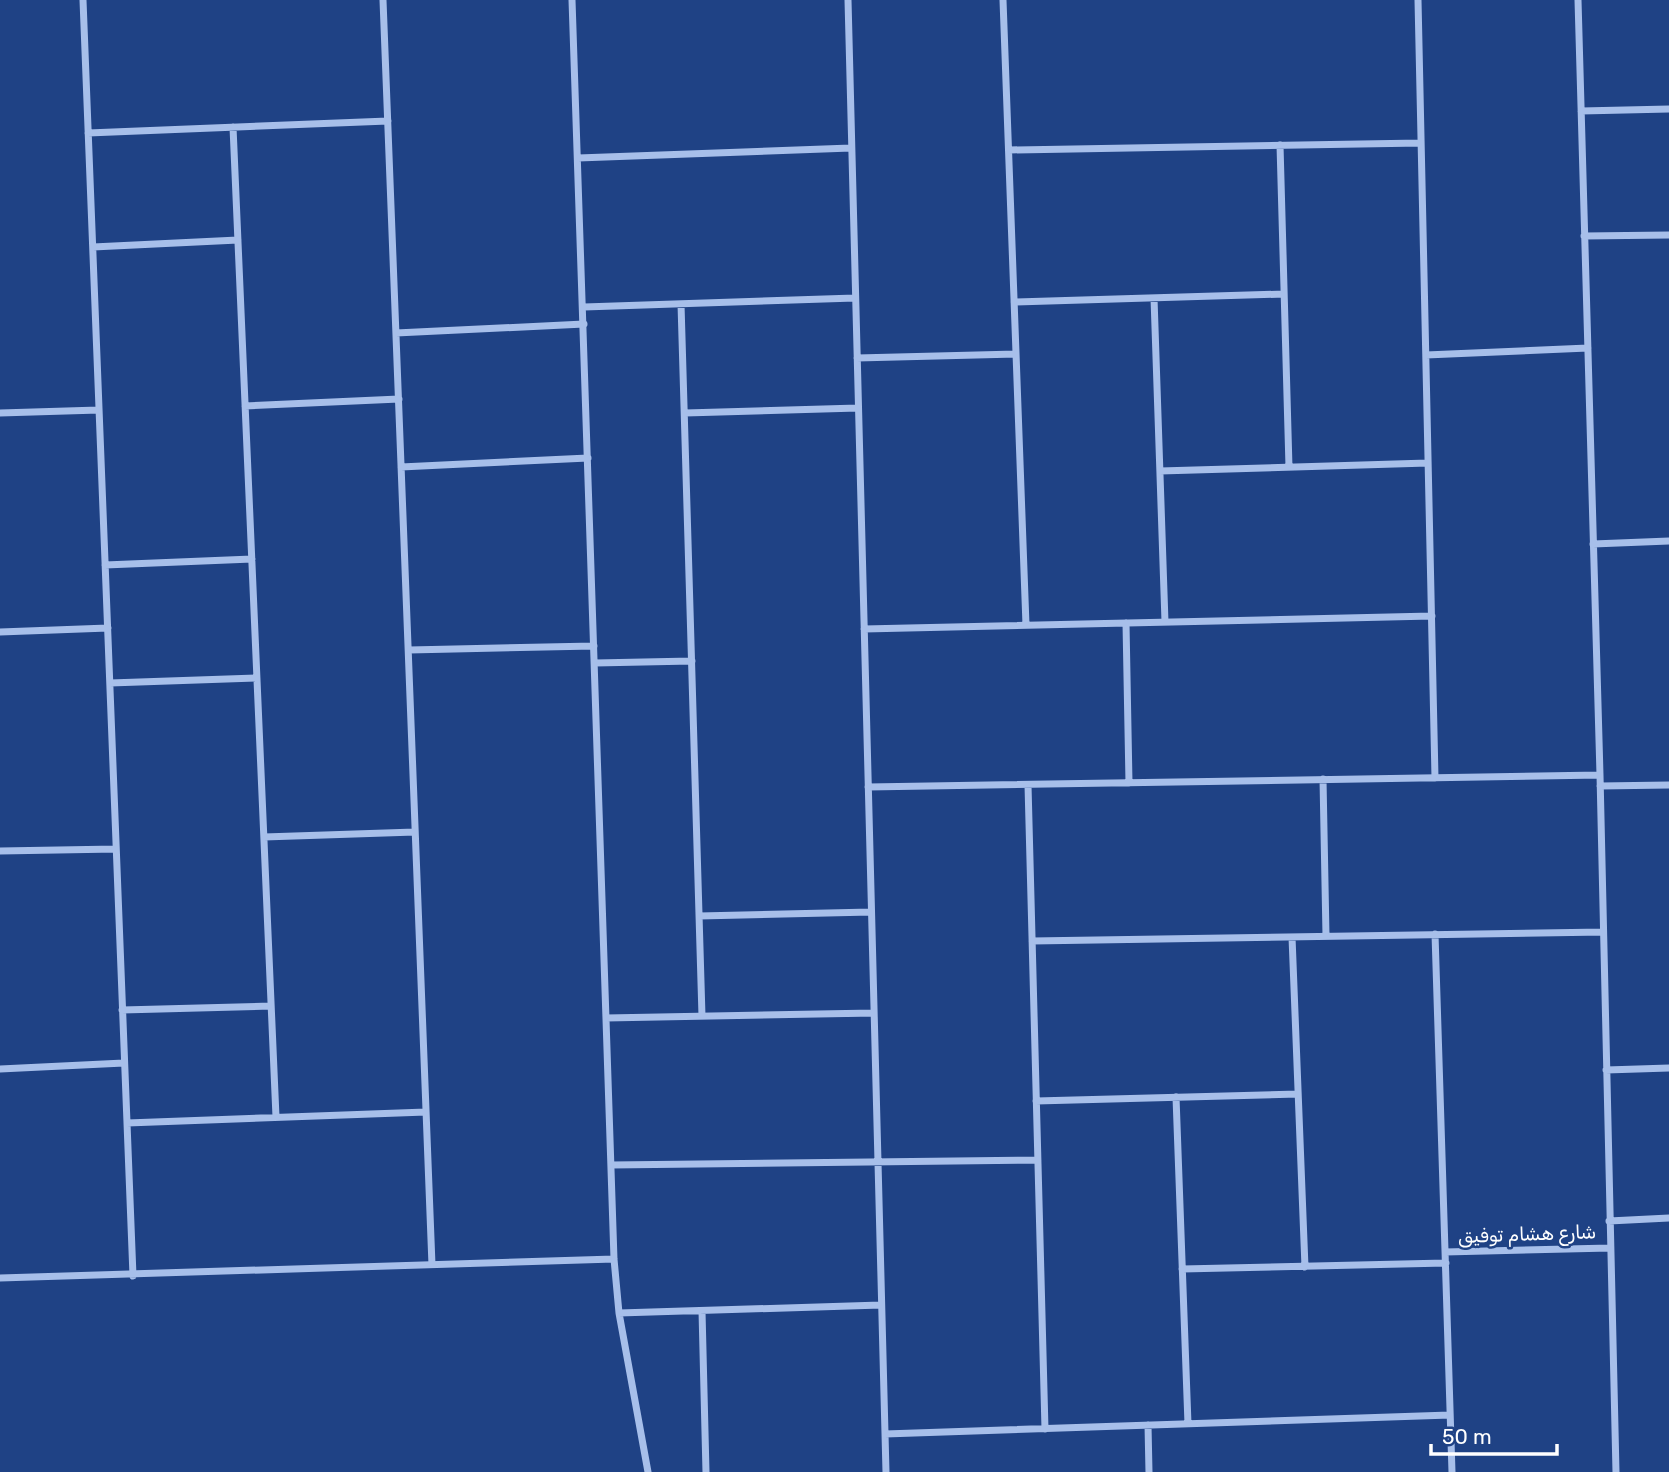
<svg xmlns="http://www.w3.org/2000/svg" width="1669" height="1472" font-family="Rubik,Vazirmatn,sans-serif">
<style>
.lines{fill:none;stroke-linecap:round;stroke-linejoin:round}
.minor{stroke:#a7bfea;stroke-width:7}
.labels{text-anchor:middle;dominant-baseline:central;stroke-width:5;stroke-linejoin:round;paint-order:stroke}
.street-label{font-size:19px;fill:#fff;stroke:#1f4285}
</style>
<rect width="100%" height="100%" fill="#1f4285"/>
<g class="lines">
<path class="minor" d="M83,0L133,1276
M383,0L432,1265
M572,0L614,1259L619,1313L648,1472
M848,0L886,1472
M1003,0L1026,625
M1418,0L1435,778
M1578,0L1600,775L1616,1472
M1581,111L1669,109
M233,127L276,1117
M88,133L388,121
M1280,145L1289,467
M1009,150L1421,143
M578,158L851,148
M1584,236L1669,235
M93,247L238,240
M1154,298L1165,622
M1014,302L1284,294
M681,304L702,1016
M584,307L855,298
M396,333L584,324
M1426,355L1588,348
M857,358L1016,354
M245,406L399,399
M0,413L99,410
M685,413L858,408
M401,467L588,458
M1160,471L1428,463
M1593,544L1669,541
M105,565L252,559
M1126,623L1129,783
M864,629L1432,616
M0,632L108,628
M409,650L594,646
M595,663L692,661
M110,683L257,678
M1323,779L1326,936
M1028,785L1045,1429
M1600,786L1669,785
M868,787L1600,775
M264,837L415,832
M0,851L116,849
M699,916L871,912
M1435,934L1452,1472
M1292,937L1305,1267
M1032,941L1603,932
M122,1010L271,1006
M606,1018L874,1013
M0,1069L124,1063
M1606,1070L1669,1068
M1176,1097L1188,1424
M1036,1101L1298,1094
M127,1123L426,1112
M611,1165L1038,1160
M1609,1221L1669,1218
M1445,1252L1610,1248
M1182,1269L1446,1263
M0,1278L614,1259
M702,1311L706,1472
M619,1313L881,1305
M1148,1425L1149,1472
M885,1434L1450,1415"/>
</g>
<g class="labels">
<g class="street-label">
<text transform="translate(1527 1234) rotate(-2)">شارع هشام توفيق</text>
</g>
</g>
<path d="M1431 1444v10h126v-10" fill="none" stroke="#ffffff" stroke-width="3.5"/>
<text x="1442" y="1444" font-size="21" fill="#ffffff" stroke="#1f4285" stroke-width="5" paint-order="stroke">50 m</text>
</svg>
